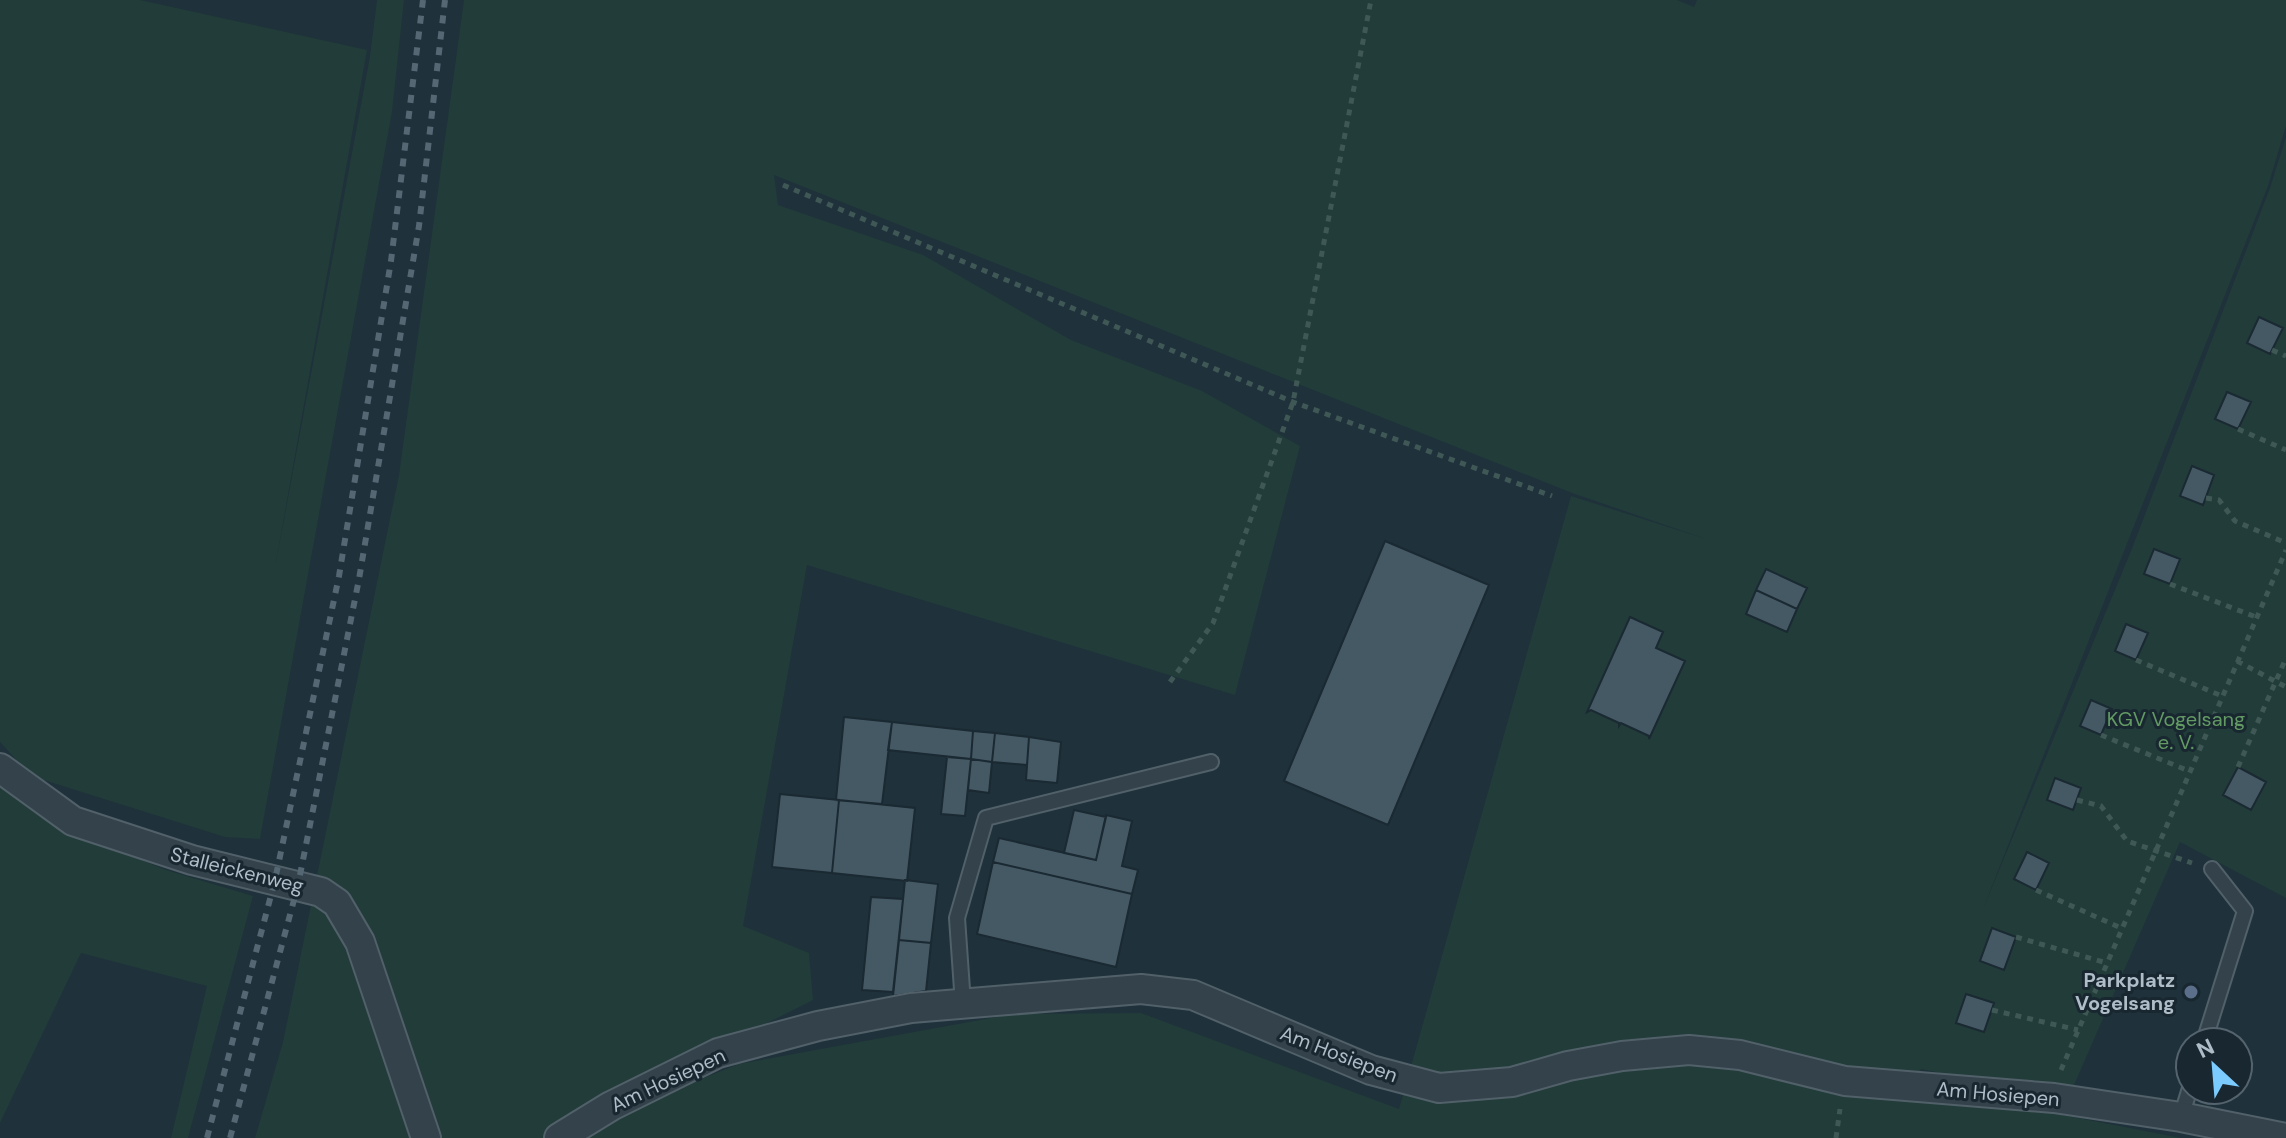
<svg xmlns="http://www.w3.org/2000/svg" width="2286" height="1138" font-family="'DM Sans',sans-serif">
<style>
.green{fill:#213c39}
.building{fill:#455965;stroke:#1a2932;stroke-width:2}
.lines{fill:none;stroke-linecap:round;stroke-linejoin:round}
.service-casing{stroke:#516069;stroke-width:18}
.minor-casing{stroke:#516069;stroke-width:32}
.path{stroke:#3f5856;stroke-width:5;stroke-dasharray:6 6;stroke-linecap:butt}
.service{stroke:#33424b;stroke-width:14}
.minor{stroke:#33424b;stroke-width:28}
.rail{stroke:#546773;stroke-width:6;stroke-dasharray:8 8;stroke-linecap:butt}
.service-dot{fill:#5c6f8a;stroke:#182730;stroke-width:3}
.labels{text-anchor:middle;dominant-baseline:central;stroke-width:6;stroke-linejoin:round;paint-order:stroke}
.park-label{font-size:20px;fill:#639a63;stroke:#182730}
.street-label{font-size:20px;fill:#aebdc8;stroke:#182730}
.poi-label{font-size:20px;font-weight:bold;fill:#aebdc8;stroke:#182730;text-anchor:end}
</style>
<rect width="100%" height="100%" fill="#1f313b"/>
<path class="green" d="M0,0H140L367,50L275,568L370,56L377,0H404L392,112L260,839L225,837L31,776L0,742Z
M464,0H1677L1694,7L1697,0H2286V126L2268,186L1983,909L2131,551L2270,188L2286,137V898L2180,842L2071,1092L1960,1077L1921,1069L1913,1086L2181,1138H573L615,1113L739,1064L1013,1014L1141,1013L1399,1109L1571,496L1706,539L1572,493L774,175L778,205L923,255L1071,340L1202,391L1300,446L1235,695L807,565L743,926L809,953L813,1000L609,1102L549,1138H255L283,1042L399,475Z
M0,781L94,841L166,870L253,896L188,1138H171L207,986L81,953L0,1123Z"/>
<path class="building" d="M2259,317L2283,328L2270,354L2247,343Z
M2227,392L2251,402L2238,429L2215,419Z
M2192,466L2214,475L2203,505L2180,496Z
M1385,541L1489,585L1388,825L1284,781Z
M2154,549L2180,559L2170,584L2144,574Z
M1766,569L1807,588L1797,609L1756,590Z
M1756,590L1797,609L1787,632L1746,614Z
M1630,617L1663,632L1656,648L1685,661L1649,739V736L1621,723L1619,726V723L1591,710L1587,712Z
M2126,624L2148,633L2136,660L2115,651Z
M2091,700L2112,709L2101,735L2080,726Z
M844,717L892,722L882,804L836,800Z
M892,722L973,731L971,759L888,750Z
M973,731L995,733L992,762L971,759Z
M995,733L1029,737L1027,765L992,762Z
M1029,737L1061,742L1057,783L1026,780Z
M947,757L971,759L965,816L941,814Z
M971,759L992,762L989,793L968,790Z
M2238,767L2266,782L2251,810L2223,795Z
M2055,778L2081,788L2073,810L2047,800Z
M780,794L839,800L832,873L772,867Z
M839,800L915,808L907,881L832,873Z
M1074,810L1106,817L1096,860L1064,853Z
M1106,815L1132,821L1122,866L1138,870L1132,894L993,862L999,838L1096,860Z
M2027,852L2049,863L2036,890L2014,879Z
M993,862L1132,894L1116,967L977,934Z
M905,880L938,884L931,943L899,940Z
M871,897L903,899L893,992L862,990Z
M1992,928L2016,937L2004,970L1980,961Z
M899,940L931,943L926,991L893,996Z
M1966,994L1994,1003L1984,1032L1956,1023Z"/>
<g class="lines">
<g class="service-casing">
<path id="service" d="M963,1004L957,918L986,818L1211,762
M2204,1042L2245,911L2212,869
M2181,1117L2190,1088"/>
</g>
<g class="minor-casing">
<path id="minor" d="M0,768L73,821L192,860L321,892L337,903L360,942L426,1138
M559,1138L611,1106L718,1053L818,1026L911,1008L1141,989L1193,995L1371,1070L1439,1088L1512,1082L1568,1066L1622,1056L1689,1050L1740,1055L1845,1081L2054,1098L2181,1117L2286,1138"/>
</g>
<path class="path" d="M783,185L1293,402L1552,496
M2272,350L2286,356
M2238,429L2286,450
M2206,498L2219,500L2235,521L2286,543
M2170,584L2256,617
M2136,660L2222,696
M2237,661L2286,687
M1170,682L1213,623L1293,402L1371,0
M2101,735L2189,771
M2238,767L2286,658
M2077,800L2101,806L2127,841L2192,863
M2036,890L2121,928
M2016,937L2107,963
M1992,1010L2078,1030
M2061,1070L2286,550
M1836,1138L1840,1109"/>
<use href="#service" class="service"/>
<use href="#minor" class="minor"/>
<path class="rail" d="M207,1138L275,880L339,576L391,261L423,0
M230,1138L298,885L359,579L419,226L445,0"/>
</g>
<circle class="service-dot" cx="2191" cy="992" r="8"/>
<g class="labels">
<g class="park-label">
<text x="2176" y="719">KGV Vogelsang<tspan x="2176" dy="23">e. V.</tspan></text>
</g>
<g class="street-label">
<text transform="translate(237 870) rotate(14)">Stalleickenweg</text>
<text transform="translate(1339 1054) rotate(21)">Am Hosiepen</text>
<text transform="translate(668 1080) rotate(-25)">Am Hosiepen</text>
<text transform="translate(1998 1094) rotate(5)">Am Hosiepen</text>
</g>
<g class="poi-label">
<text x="2175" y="980">Parkplatz<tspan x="2175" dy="23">Vogelsang</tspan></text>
</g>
</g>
<g transform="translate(2214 1066) rotate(334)"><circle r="38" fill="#182730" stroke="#54636d" stroke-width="2"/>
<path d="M0-6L14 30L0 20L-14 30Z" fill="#7bcbff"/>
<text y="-12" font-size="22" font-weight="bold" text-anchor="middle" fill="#aebdc8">N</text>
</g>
</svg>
